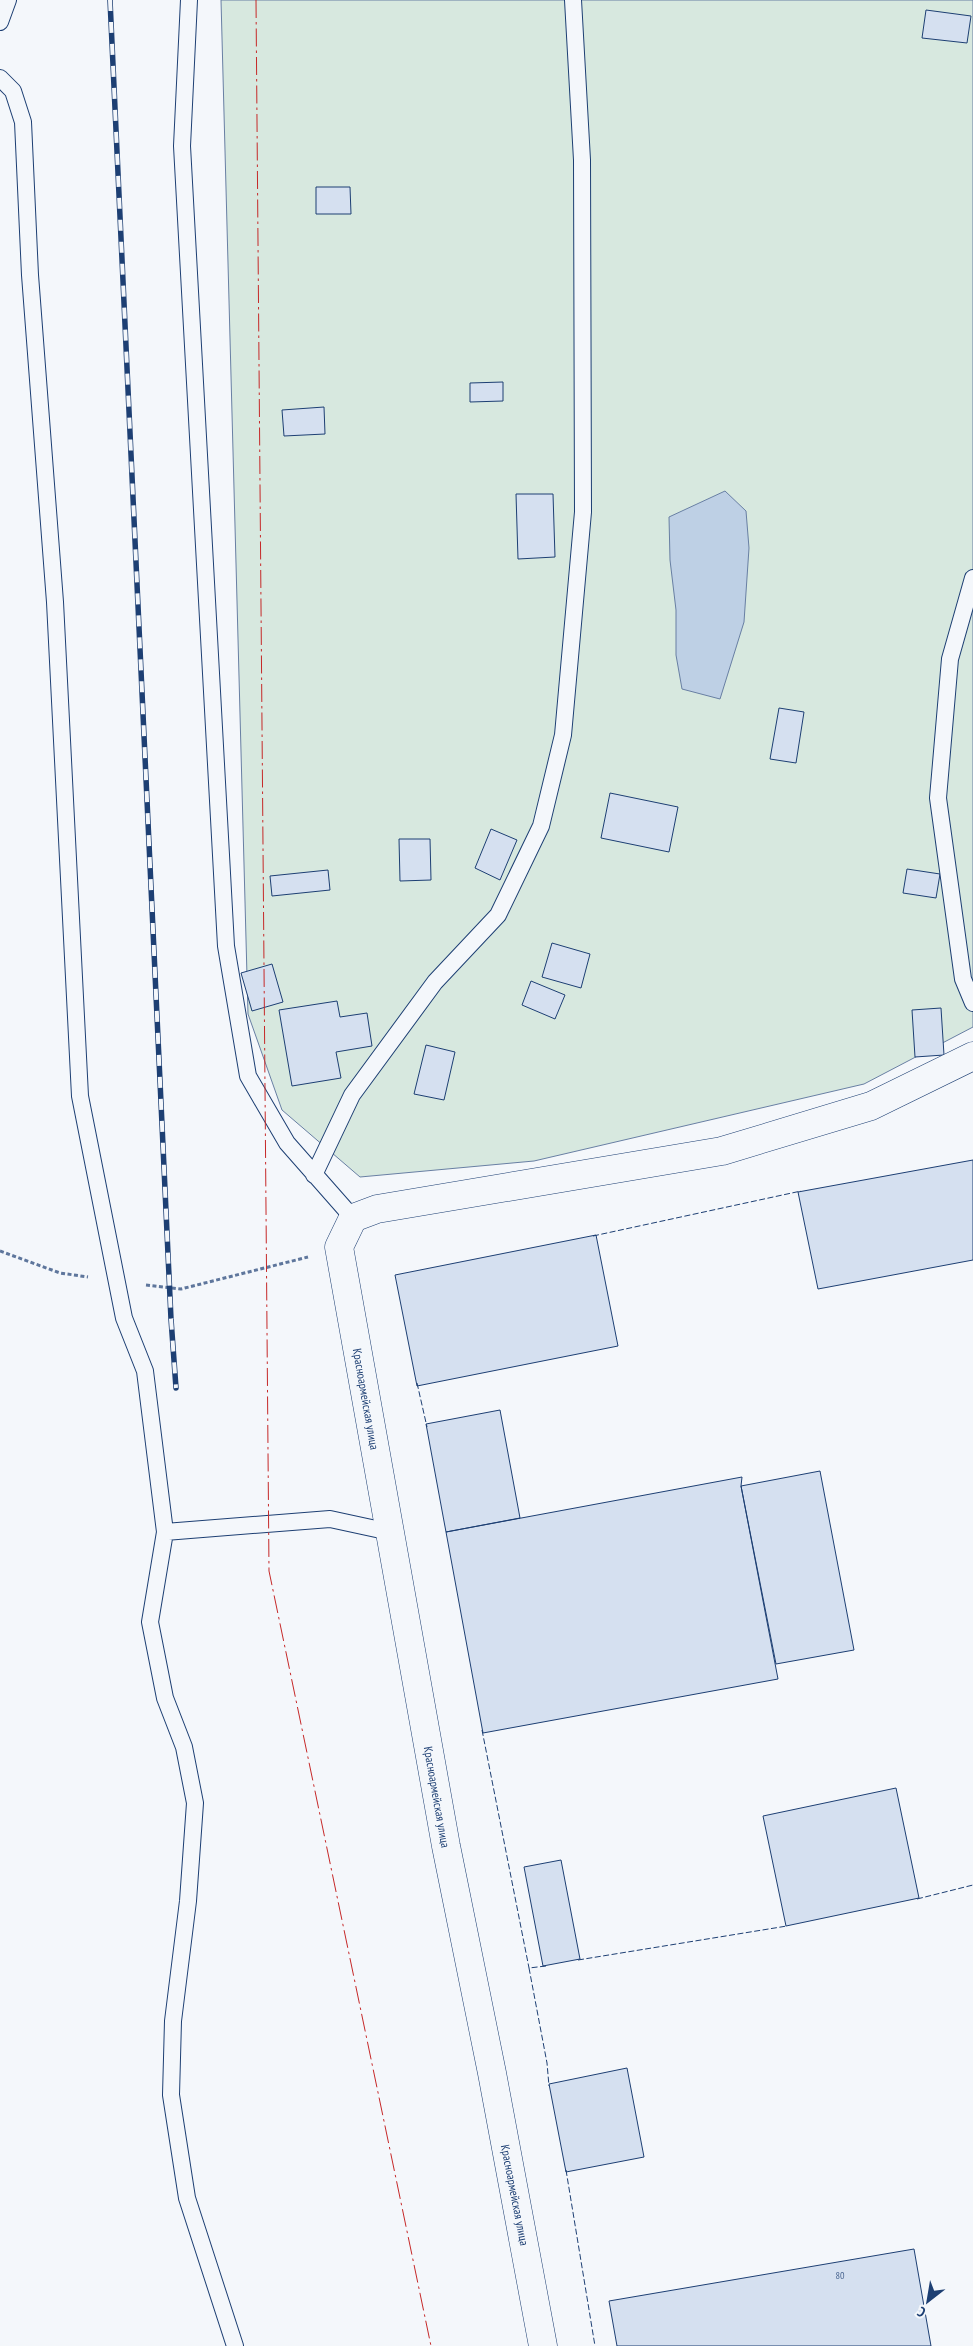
<svg xmlns="http://www.w3.org/2000/svg" width="973" height="2346" font-family="'PT Sans Narrow',sans-serif">
<style>
.green{fill:#d7e8df;stroke:#687fa3}
.water{fill:#bed0e5;stroke:#687fa3}
.building{fill:#d5e0f0;stroke:#1d3f73}
.lines{fill:none;stroke-linecap:round;stroke-linejoin:round}
.lane-casing{stroke:#1d3f73;stroke-width:18}
.street-casing{stroke:#1d3f73;stroke-width:29}
.path{stroke:#5e769c;stroke-width:3;stroke-dasharray:4 2.5;stroke-linecap:butt}
.lane{stroke:#f4f7fb;stroke-width:16}
.street{stroke:#f4f7fb;stroke-width:28}
.rail-casing{stroke:#1d3f73;stroke-width:5.5}
.rail{stroke:#f4f7fb;stroke-width:4;stroke-dasharray:11;stroke-linecap:butt}
.fence{stroke:#1d3f73;stroke-width:1;stroke-dasharray:6 2.5;stroke-linecap:butt}
.power{stroke:#c62828;stroke-width:1;stroke-dasharray:18 4 2.5 4;stroke-linecap:butt}
.labels{text-anchor:middle;dominant-baseline:central;stroke-width:4;stroke-linejoin:round;paint-order:stroke}
.number-label{font-size:10px;fill:#4b6792}
.street-label{font-size:12px;fill:#1d3f73;stroke:#f4f7fb}
</style>
<rect width="100%" height="100%" fill="#f4f7fb"/>
<path class="green" d="M221,0H973V1027L864,1084L534,1161L360,1177L282,1110L248,1014Z"/>
<path class="water" d="M725,491L746,511L749,548L744,622L720,699L682,689L676,655V610L670,560L669,517Z"/>
<path class="building" d="M926,10L971,16L967,43L922,38Z
M316,187H350L351,214H316Z
M503,382V401L470,402V383Z
M324,407L325,434L284,436L282,410Z
M516,494H553L555,557L518,559Z
M779,708L804,712L796,763L770,759Z
M610,793L678,807L669,852L601,838Z
M491,829L517,840L500,880L475,868Z
M399,839H430L431,880L400,881Z
M907,869L940,874L936,898L903,893Z
M328,870L330,890L272,896L270,876Z
M552,943L590,954L581,988L542,977Z
M272,964L283,1002L252,1011L241,973Z
M531,981L565,995L555,1019L522,1005Z
M337,1001L340,1017L367,1013L372,1046L336,1052L341,1078L292,1086L279,1010Z
M941,1008L944,1055L915,1057L912,1010Z
M426,1045L455,1052L444,1100L414,1094Z
M973,1160V1260L818,1289L798,1192Z
M596,1235L618,1346L417,1386L395,1275Z
M500,1410L520,1518L446,1532L426,1424Z
M820,1471L854,1650L776,1664L741,1486Z
M742,1477L741,1486L778,1679L483,1733L446,1532Z
M896,1788L919,1898L786,1926L763,1816Z
M561,1860L580,1959L543,1966L524,1867Z
M627,2068L644,2157L566,2172L549,2084Z
M914,2249L931,2346H617L609,2301Z"/>
<g class="lines">
<g class="lane-casing">
<path id="lane" d="M189,0L182,146L226,946L248,1076L287,1143L353,1218
M0,22L8,0
M0,78L13,91L23,122L30,275L55,602L80,1096L124,1318L145,1371L165,1532
M973,578L950,659L938,798L963,979L973,1003
M314,1175L352,1095L435,982L498,915L541,826L563,735L583,512L582,160L573,0
M235,2346L187,2198L171,2095L173,2021L188,1901L195,1803L184,1747L165,1698L150,1622L165,1532L330,1519L390,1532"/>
</g>
<g class="street-casing">
<path id="street" d="M543,2346L492,2073L446,1846L339,1247L353,1218L377,1209L722,1151L871,1106L973,1056"/>
</g>
<path class="path" d="M0,1251L60,1273L88,1277
M146,1285L181,1289L308,1257"/>
<use href="#lane" class="lane"/>
<use href="#street" class="street"/>
<g class="rail-casing">
<path id="rail" d="M110,0L171,1319L176,1388"/>
</g>
<use href="#rail" class="rail"/>
<path class="fence" d="M593,1236L801,1191
M417,1383L427,1427
M482,1730L529,1968
M917,1899L973,1885
M578,1960L787,1926
M546,1966L529,1968L547,2063L549,2086
M566,2170L595,2346"/>
<path class="power" d="M256,0L269,1571L431,2346"/>
</g>
<g class="labels">
<g class="number-label">
<text x="840" y="2275">80</text>
</g>
<g class="street-label">
<text transform="translate(366 1399) rotate(80)">Красноармейская улица</text>
<text transform="translate(437 1797) rotate(80)">Красноармейская улица</text>
<text transform="translate(515 2195) rotate(79)">Красноармейская улица</text>
</g>
</g>
<g transform="translate(928 2301) rotate(211)" stroke="#f4f7fb" stroke-width="4" paint-order="stroke">
<path d="M0-4L9 19L0 12L-9 19Z" fill="#1d3f73"/>
<text y="-8" font-size="14" font-weight="bold" text-anchor="middle" fill="#1d3f73">С</text>
</g>
</svg>
